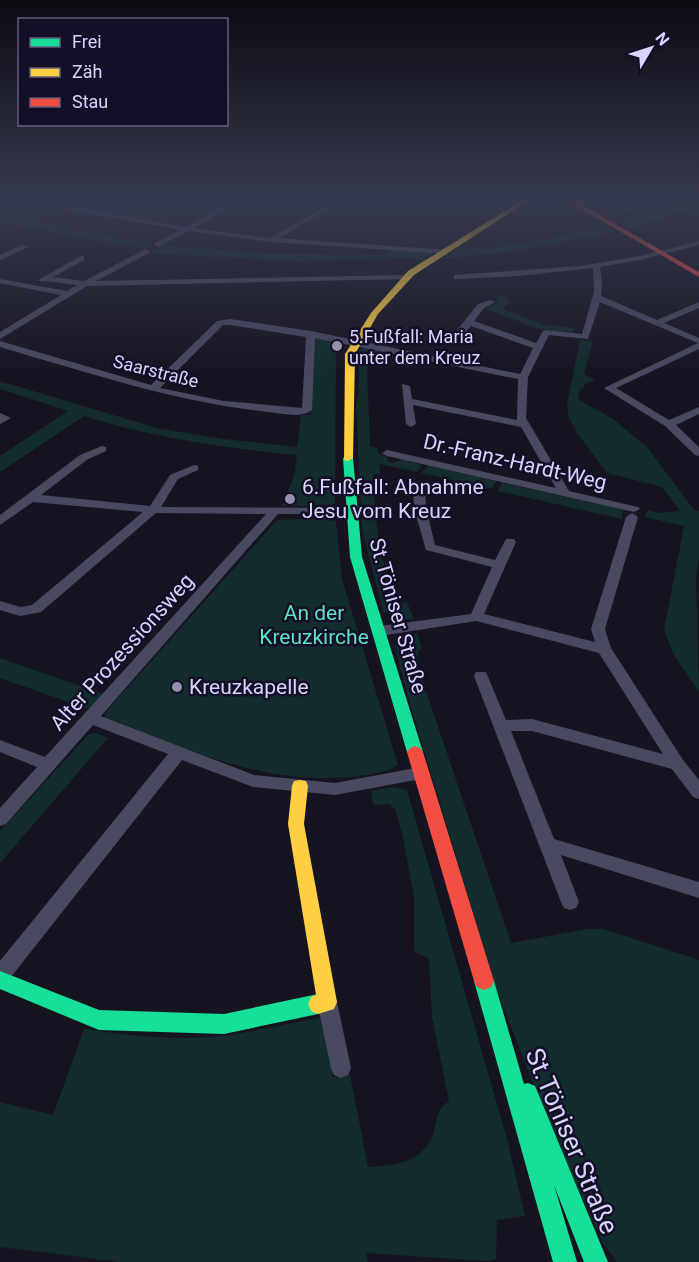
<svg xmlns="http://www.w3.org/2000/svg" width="699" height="1262" font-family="Roboto,sans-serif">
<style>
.green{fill:#132c2d}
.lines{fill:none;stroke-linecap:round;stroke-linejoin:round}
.street{fill:#4a4962;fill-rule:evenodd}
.fast{fill:#16e098;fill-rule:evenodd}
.slow{fill:#ffcf43;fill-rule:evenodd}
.jam{fill:#f24e42;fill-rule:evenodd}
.poi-dot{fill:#9591b1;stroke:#130f26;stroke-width:2}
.labels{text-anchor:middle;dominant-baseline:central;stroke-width:5;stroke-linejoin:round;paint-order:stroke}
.far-poi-label{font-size:18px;fill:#d9d4ff;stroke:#130f26;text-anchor:start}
.far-street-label{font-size:18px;fill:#d9d4ff;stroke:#130f26}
.street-label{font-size:21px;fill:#d9d4ff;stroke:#130f26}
.poi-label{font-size:21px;fill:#d9d4ff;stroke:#130f26;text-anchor:start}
.park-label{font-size:21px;fill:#5fe0c0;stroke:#130f26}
.near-street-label{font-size:26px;fill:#d9d4ff;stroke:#130f26}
</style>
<rect width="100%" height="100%" fill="#161421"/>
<path class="green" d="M692,201H699V205L628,230L619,225Z
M0,216L153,244L145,249L0,222Z
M608,227L616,232L509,252L441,259L463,247L484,248L524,243Z
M163,245L272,254L385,255L388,250L435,252L421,260L410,258L308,260L307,262L148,253Z
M494,296H504L510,302L504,307L506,310L542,324L574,328L572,332L542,330L483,308L495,305L498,301Z
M315,337L342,342L336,351L335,504L330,506H282L294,476L297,455C224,448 154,438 84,416L0,472V456L68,411L0,389V381L157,428L224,439L297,447L301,415H311Z
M580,340L593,341L584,374L595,380L583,385L585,387L580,389L578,399L613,419L647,447L695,511H699V559L696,577L699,692L674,655L664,630L684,526L645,517L648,510L660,513L680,511L662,487L607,473L577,433L568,416L567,404Z
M364,348L383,351L376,358H372L367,367L370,446L378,448V453L388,457L387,461L393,463L403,459L422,465L417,472L379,464L380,473L373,475C376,517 377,567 401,603L407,602L414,619L400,620L383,611L362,529L356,405L359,392V350Z
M428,465L494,480L496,482L492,489L421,473Z
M502,483L618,508L623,510L622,519L498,491Z
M325,518L336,521L342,579L398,765C382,774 366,775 349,777C260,785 186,748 105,717V713L277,520Z
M417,633L422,649L418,650L419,670L511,943L587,929H604L699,960V1262H617L603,1243L553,1136L495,985L410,704L395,647L404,636Z
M0,658L103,694L88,709L0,678Z
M96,733L108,738L0,863V831L88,735Z
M394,787L407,790L507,1139L525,1216L497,1220L496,1259L486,1261L366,1253L368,1262H121L0,1247V1102L53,1115L84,1029C118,1034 151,1038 186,1038C232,1038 279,1025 324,1017L333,1077L350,1075L368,1167C392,1166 421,1163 432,1137C439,1120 433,1113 449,1101L432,1017L429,959L414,951V897L403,837L395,809L389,804L373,805L371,791Z"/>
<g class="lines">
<path class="street" d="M23,201H36L105,213L133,201H141L113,214L186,227L233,201H240L194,228L270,238L335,201H342L279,238L446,250L450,252L446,254L271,242L188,231L158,247L154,245L155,243L180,230Z
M644,201H653L626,210L623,208Z
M699,241V245L640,260L600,267L602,282L601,296L657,320L699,302V308L664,323L699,338V349L616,388L669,420L699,407V414L676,425L699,447V456L695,455L665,426L604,388L698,343L600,302L588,339L549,335L528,377L526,418L569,491L638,507L640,509L634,512L387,456L382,453L387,450L556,488L521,427L413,405L416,424L411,427L406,424L402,384L410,386L412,399L517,420L518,379L315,338L312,410C301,419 281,413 268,412C176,402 89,373 0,347V341L151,385L217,321L230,319L311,331L520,374L533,348L471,326L457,341L450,339L478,304L491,300L495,302L484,308L474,321L536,343L543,331L546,330L582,334L594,292L593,268L518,276L457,279H454V275L580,266L640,256ZM223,325H230L306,337L302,408L224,401L160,388Z
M21,245L28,247L0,260V255Z
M146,249L150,251L149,253L96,281L407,275L411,277L407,279L87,286L0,339V332L61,295L0,283V279L67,291L77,285L47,281L42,282L38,280L81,256H84V260L53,277L84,281Z
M0,413L11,418L0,424Z
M102,446L106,447V451L88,459L41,495L150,506L170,475L194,465L198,466V470L178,479L161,507L352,508L358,511L352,514H278L101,716L254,775L335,783L421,767L427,769L429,773L427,777L421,779L335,795L253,787L182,760L7,982L0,985V961L168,754L93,725L6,824L0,826V808L37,767L0,752V740L45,757L266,514L156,513L41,612L20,616L0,610V601L21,607L32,605L143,512L33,502L0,525V515L80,455Z
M418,481L424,484L427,512L435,545L495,560L506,539H514L516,542L484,614L595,642L591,629L626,517L632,513L638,517L605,629L611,648L683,760L699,780V799L693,797L672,769L532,731H511L554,839L699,882V898L561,855L579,902L576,908L570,910L564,908L561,902L474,676L476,672H486L506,720L532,719L663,754L599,653L476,621L380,636L375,634L373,631L375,628L380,626L471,614L492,567L426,550L415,512L412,484Z
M327,993L334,995L337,1002L351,1068L348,1075L341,1078L334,1075L331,1068L317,1002L320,995Z"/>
<path class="fast" d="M348,455L353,458L362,557L423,752L420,756L415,758L410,756L407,752L350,557L343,458Z
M0,971L99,1010L224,1014L318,994L325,997L328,1004L325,1011L318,1014L224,1034L99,1030L0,989Z
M484,972L491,975L494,981L524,1084L528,1083L535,1086L608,1262H584L554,1185L577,1262H553L474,981L477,975Z"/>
<path class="slow" d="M521,201H528L414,275L378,314L355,354L353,458L348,461L344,460L345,354L371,313L408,271Z
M300,780L306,781L308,786L304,824L337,1002L334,1009L318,1014L311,1011L308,1004L311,997L316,995L288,824L292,786L294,781Z"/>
<path class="jam" d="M568,201H575L699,272V277Z
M415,746L420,748L423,752L494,981L491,987L484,990L477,987L474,981L407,752L410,748Z"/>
</g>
<linearGradient id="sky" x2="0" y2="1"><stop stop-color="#0c0b12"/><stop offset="0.53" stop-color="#363a4e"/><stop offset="1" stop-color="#363a4e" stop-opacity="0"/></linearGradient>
<rect width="699" height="377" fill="url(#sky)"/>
<g class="poi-dot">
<circle cx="337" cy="346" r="6"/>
<circle cx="290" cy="499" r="6"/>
<circle cx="177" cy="687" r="6"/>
</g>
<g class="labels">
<g class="far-poi-label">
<text x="349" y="336">5.Fußfall: Maria<tspan x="349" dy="21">unter dem Kreuz</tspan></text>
</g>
<g class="far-street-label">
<text transform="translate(156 371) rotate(14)">Saarstraße</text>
</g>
<g class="street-label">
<text transform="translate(515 462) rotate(13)">Dr.-Franz-Hardt-Weg</text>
<text transform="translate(398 616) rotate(74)">St.Töniser Straße</text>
<text transform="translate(122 652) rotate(-48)">Alter Prozessionsweg</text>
</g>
<g class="poi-label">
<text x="302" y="487">6.Fußfall: Abnahme<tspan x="302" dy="24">Jesu vom Kreuz</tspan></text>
<text x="189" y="687">Kreuzkapelle</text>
</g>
<g class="park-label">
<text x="314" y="613">An der<tspan x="314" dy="24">Kreuzkirche</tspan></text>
</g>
<g class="near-street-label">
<text transform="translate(572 1141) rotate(67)">St.Töniser Straße</text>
</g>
</g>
<rect x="18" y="18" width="210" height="108" fill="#130f26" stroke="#625e7d" stroke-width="1.5"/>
<rect x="30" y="38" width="30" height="9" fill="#16e098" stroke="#625e7d" stroke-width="1.5"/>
<text x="72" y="48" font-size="18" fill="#d9d4ff">Frei</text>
<rect x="30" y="68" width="30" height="9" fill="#ffcf43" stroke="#625e7d" stroke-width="1.5"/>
<text x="72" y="78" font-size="18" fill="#d9d4ff">Zäh</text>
<rect x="30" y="98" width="30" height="9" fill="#f24e42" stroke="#625e7d" stroke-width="1.5"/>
<text x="72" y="108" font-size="18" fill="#d9d4ff">Stau</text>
<g transform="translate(651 48) rotate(51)" stroke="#130f26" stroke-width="4.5" paint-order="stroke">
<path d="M0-4.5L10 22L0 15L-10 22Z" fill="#d9d4ff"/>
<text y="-9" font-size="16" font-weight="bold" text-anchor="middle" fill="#d9d4ff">N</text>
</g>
</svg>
